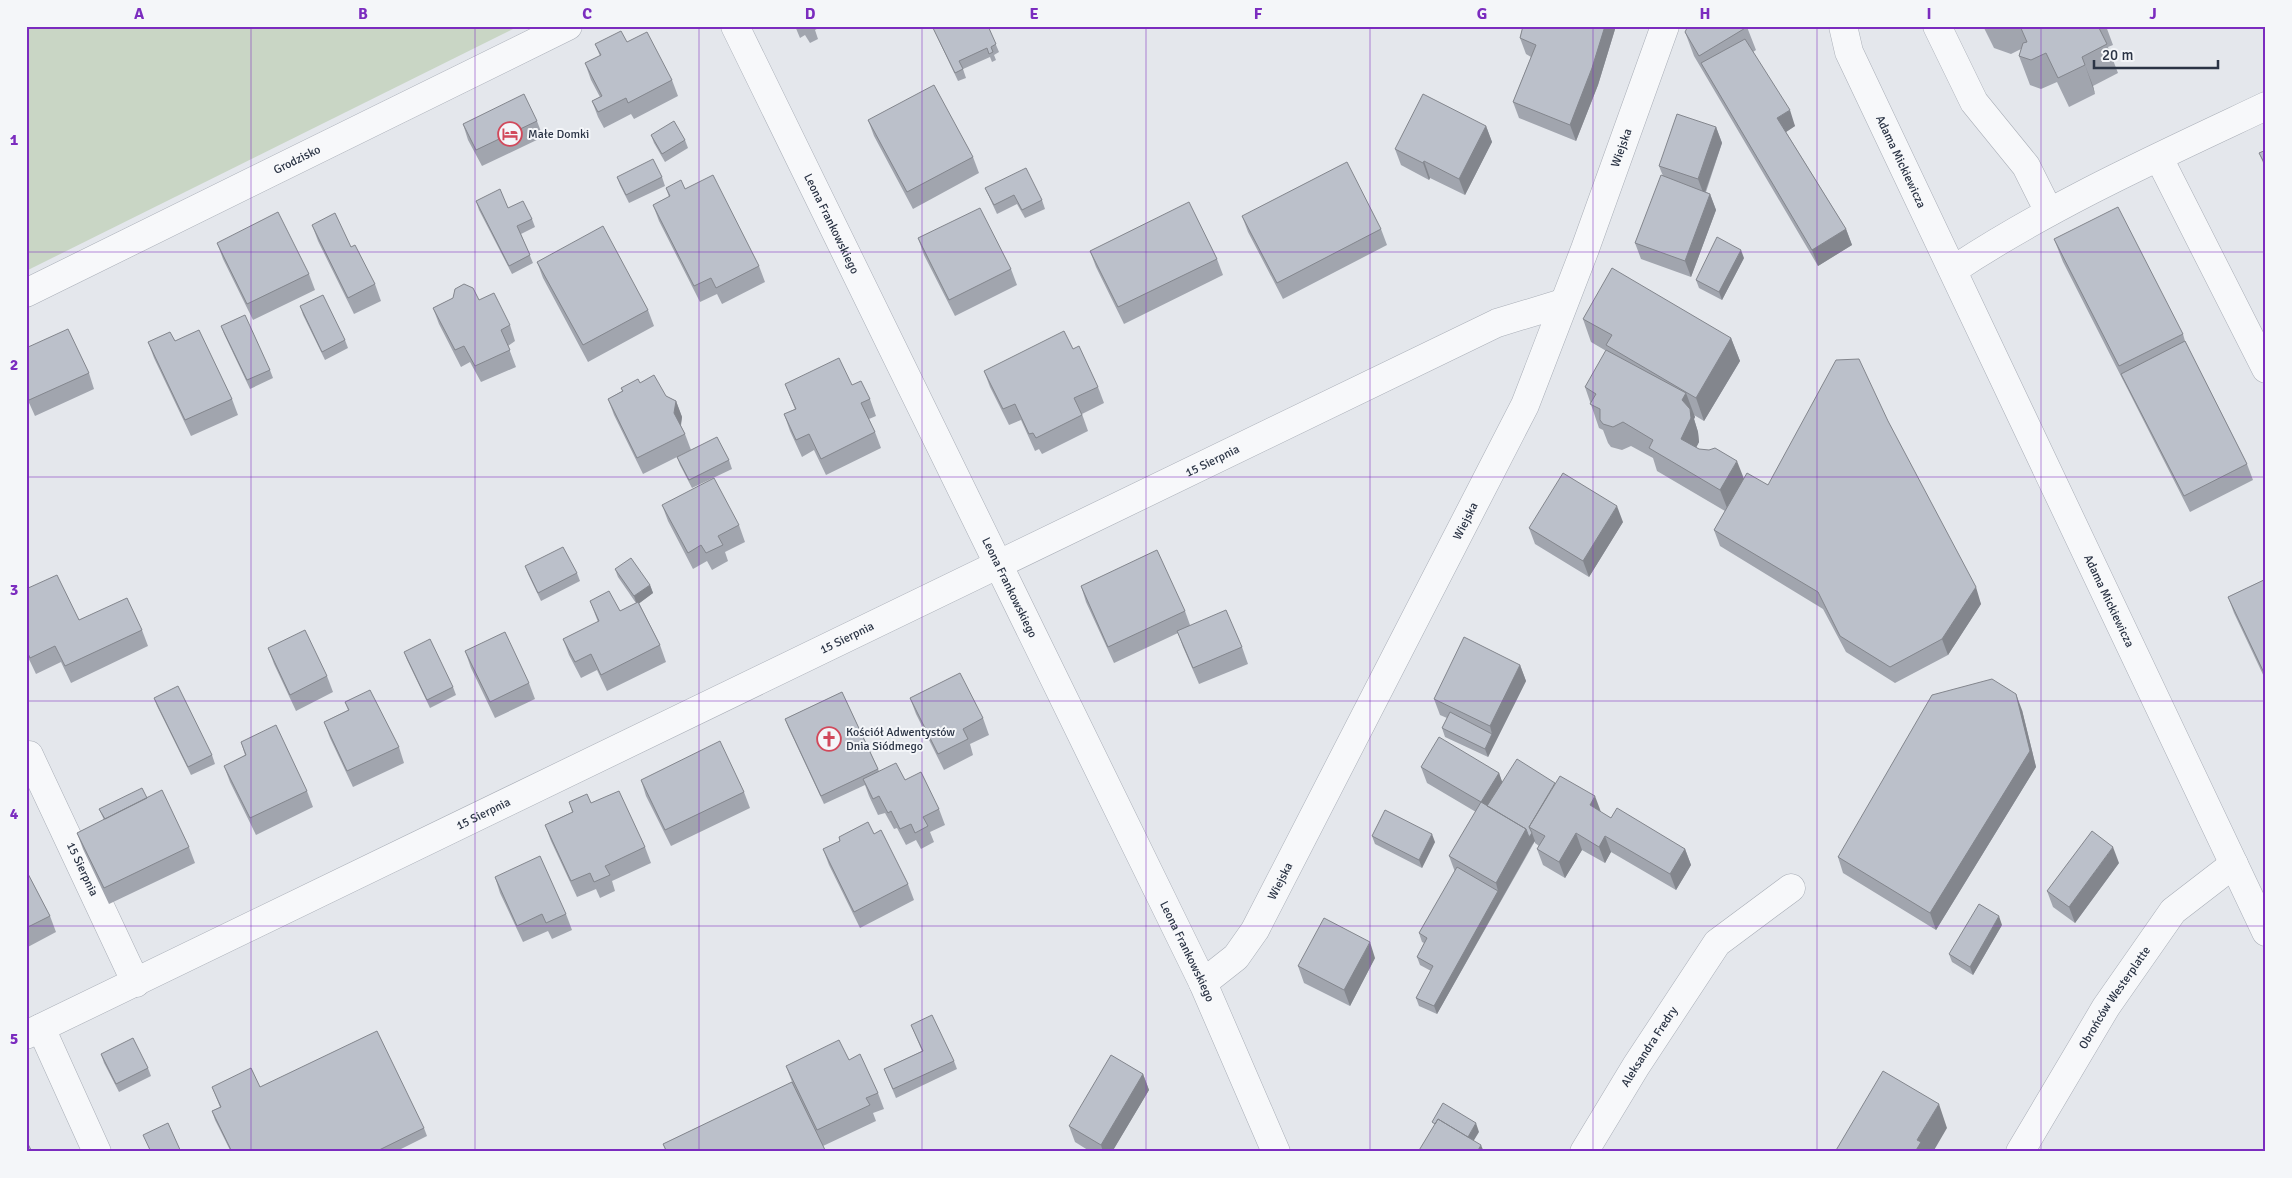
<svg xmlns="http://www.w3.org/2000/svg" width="2292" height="1178" font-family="Signika,sans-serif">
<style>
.green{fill:#c9d6c5}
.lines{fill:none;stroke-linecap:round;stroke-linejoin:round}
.minor-casing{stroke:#a9aeb7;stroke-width:29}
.minor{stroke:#f7f8fa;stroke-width:28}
.wall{fill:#a1a5ae}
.shaded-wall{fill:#83868d}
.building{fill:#bbc0ca;stroke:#83868d}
.grid{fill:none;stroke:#7b2cbf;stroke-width:1;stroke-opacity:0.55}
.labels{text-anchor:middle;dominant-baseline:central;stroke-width:4;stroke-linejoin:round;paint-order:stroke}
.poi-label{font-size:12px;fill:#2b3445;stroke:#f4f6f9;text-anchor:start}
.street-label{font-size:12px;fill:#2b3445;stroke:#f4f6f9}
.neatline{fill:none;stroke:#7b2cbf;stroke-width:2}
.grid-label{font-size:16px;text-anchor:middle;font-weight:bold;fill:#7b2cbf}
</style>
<rect width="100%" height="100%" fill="#e4e7ec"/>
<path class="green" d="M26,26H519L26,271Z"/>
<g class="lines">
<g class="minor-casing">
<g id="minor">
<path id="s1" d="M735,26L1203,983L1276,1152"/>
<path id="s2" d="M1843,26L1849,52L2266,932"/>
<path d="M1937,26L1974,102L2026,166L2049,212"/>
<path d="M2159,158L2266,369"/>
<path d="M1953,270C2051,205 2160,156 2266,106"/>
<path id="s3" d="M26,293L568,26"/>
<path id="s4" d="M29,755L136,983"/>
<path id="s5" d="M1203,983L1236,957L1255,930L1525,405L1585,249L1665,26"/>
<path d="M41,1028L97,1152"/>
<path id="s6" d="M26,1035L1497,323L1563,303"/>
<path id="s7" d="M1584,1152L1636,1066L1717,943L1791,888"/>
<path id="s8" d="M2020,1152L2106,1007L2173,911L2234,864"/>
</g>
</g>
<use href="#minor" class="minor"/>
</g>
<path class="wall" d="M795,26H822L815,30L818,39L810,43L805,35L800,38Z
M932,26H988L999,52L994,55L996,60L992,62L990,57L963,69L966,78L958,81Z
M1128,26H1136L1130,29Z
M1523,26H1616L1598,85L1576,141L1519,118L1513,102L1531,57L1526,54L1520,38Z
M1983,26H2106L2113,45L2108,47L2118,73L2093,86L2095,94L2069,107L2057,82L2041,89L2030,85L2019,56L2021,49L2011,54L1994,48Z
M1747,27L1756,50L1753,52L1795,126L1786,132L1846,229L1852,245L1818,266L1694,56L1685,32Z
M627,42L672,80L678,96L634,119L631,114L604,128L598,117L592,101L600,97L591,80L585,63L600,56L595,44Z
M868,120L973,157L979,173L913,209L874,136Z
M537,121L543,137L482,166L468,140L463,124Z
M1486,126L1492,142L1465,195L1430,178L1429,180L1401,165L1395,149Z
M1716,127L1722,143L1706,192L1710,194L1716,210L1691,277L1641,259L1635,243L1663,176L1659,166Z
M651,135L685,140L688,148L665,162L654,143Z
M2266,150V170L2259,153Z
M617,177H662L665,186L629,203L620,185Z
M666,188L685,189L759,266L765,282L722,304L717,294L700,302L659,221L653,205L669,197Z
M985,188L1042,200L1045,209L1025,218L1017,204L997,214Z
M476,201L508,208L532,219L535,227L521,234L533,263L512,274L479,210Z
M1242,216L1381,229L1387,245L1283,299L1248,232Z
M312,225L351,247L375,284L381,301L354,314L318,241Z
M918,238L1011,269L1017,285L955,316L924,255Z
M2054,239L2183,334L2185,341L2247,464L2253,480L2190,512L2063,262Z
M217,243L309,274L315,290L253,320L223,259Z
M1090,251L1217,259L1223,275L1124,324L1096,267Z
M1744,258L1722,300L1699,288L1696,280Z
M537,262L648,310L654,326L588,362L543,278Z
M453,298L479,300L510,325L515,341L508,346L516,367L481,382L470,362L461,367L439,324L433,308Z
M300,306L345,340L348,348L325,360L303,315Z
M1583,319L1731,338L1740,361L1704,421L1694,415L1695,417L1694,419L1698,432L1699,442L1696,447L1744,479L1768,485L1888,421L1981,604L1948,655L1895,683L1846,652L1823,609L1720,546L1714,530L1725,511L1657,471L1653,458L1631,446L1622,450L1611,447L1608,443L1603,430L1599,428L1585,387L1608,352L1591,342Z
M221,326L270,370L273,378L250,389L224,334Z
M175,341L232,399L238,415L191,436L154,358L148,342Z
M26,348L89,373L94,389L35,416L26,396Z
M1073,349L1098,387L1104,403L1082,414L1088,431L1042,454L1039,449L1035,451L1021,420L1009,425L990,387L984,371Z
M640,383L676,401L682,417L681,426L685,434L691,450L643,474L614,415L608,399L622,391L621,388Z
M785,384L852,385L870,399L876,416L869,419L875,432L881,448L826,475L814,450L802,457L790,431L784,414L795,409Z
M677,457L729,460L732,469L692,488L680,465Z
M662,505L739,525L745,542L725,552L728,561L712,570L707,561L693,569L668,521Z
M1623,522L1589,577L1535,544L1529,528Z
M525,566L577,573L580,581L541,601L528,574Z
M615,569L650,585L653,593L639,603L660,645L666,662L607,691L597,670L581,678L569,655L563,639L598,622L590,601L620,611L636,603L618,577Z
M2266,579V681L2234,613L2228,597Z
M1081,586L1185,611L1190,625L1242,647L1248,664L1199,684L1183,647L1178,633L1114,663L1086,602Z
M26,589L79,620L142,630L148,646L71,683L61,662L36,674L26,653Z
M268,648L327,676L333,692L296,711L274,664Z
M465,651L529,683L535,699L495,718L471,668Z
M404,652L453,687L456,695L430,708L407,660Z
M1520,665L1526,681L1488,757L1445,737L1442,728L1447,718L1440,715L1434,699Z
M842,692L879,771L905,780L939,809L945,825L930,832L934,842L921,849L916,840L906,845L897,828L894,829L885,813L878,815L869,796L865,785L824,804L788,727L785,719Z
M154,698L212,755L215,764L191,775L157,706Z
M910,698L983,718L989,735L970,744L973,755L944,770L916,714Z
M345,702L399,747L404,763L353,787L330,738L324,722L348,710Z
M2022,710L2036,767L1936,930L1843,873L1838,857Z
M241,742L307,791L313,807L256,835L230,782L224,766L245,755Z
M1421,767L1499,773L1502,782L1600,812L1611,818L1685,849L1691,865L1676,890L1611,852L1605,863L1582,850L1565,878L1543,865L1537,849L1539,846L1535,843V841L1437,1014L1419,1006L1416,998L1431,971L1420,965L1417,957L1424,943L1422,942L1419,933L1455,872L1449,856L1476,812L1427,783Z
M641,780L744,792L750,808L671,846L646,796Z
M147,798L189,847L195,863L109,904L83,849L77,833L104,820L99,809Z
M569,802L591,803L645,847L651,863L612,881L615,891L600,898L596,889L577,897L551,841L545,825L572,812Z
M874,834L908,884L914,900L860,928L829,865L823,849L840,841Z
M1372,836L1435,842L1422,868L1375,844Z
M2119,863L2075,923L2053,907L2047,891Z
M26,870L50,916L56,932L26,948Z
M495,877L566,914L572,930L552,939L548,931L523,942L500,893Z
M2002,925L1973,975L1952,962L1949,954Z
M1375,958L1350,1006L1304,983L1298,966Z
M911,1025L954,1061L957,1069L896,1098L884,1069L922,1051Z
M101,1054L148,1068L151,1076L119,1092L104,1063Z
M849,1060L878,1093L884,1109L873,1113L876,1121L823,1146L826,1152H666L663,1144L792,1082L786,1066Z
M1143,1074L1149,1090L1112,1152H1091L1075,1142L1069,1126Z
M212,1087L424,1128L427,1136L395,1152H231L215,1120L212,1111L220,1107Z"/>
<path class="shaded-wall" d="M1605,26H1616L1598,85L1576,141L1570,125Z
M2082,57L2093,86L2095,94L2085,65Z
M1790,110L1795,126L1783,134L1777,118Z
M1486,126L1492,142L1465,195L1459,179Z
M1716,127L1722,143L1704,195L1698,179Z
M1424,161L1430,178L1429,180L1423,163Z
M1710,194L1716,210L1691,277L1685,261Z
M1846,229L1852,245L1818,266L1812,250Z
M1741,250L1744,258L1722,300L1719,292Z
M1731,338L1740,361L1704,421L1696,398Z
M1686,393L1695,417L1694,419L1698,432L1699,442L1689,462L1681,439L1682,400Z
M676,401L682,417L680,429L674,413Z
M1737,461L1746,484L1729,513L1720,490Z
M1617,506L1623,522L1589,577L1583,561Z
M650,585L653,593L637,605L634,596Z
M1976,587L1981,604L1948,655L1942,639Z
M1520,665L1526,681L1488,757L1485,749L1492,734L1490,726Z
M2016,694L2022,710L2036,767L1936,930L1930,913Z
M1499,773L1505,790L1490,814L1481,802Z
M1595,796L1601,812L1590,805Z
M1526,829L1532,845L1437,1014L1434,1006L1498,891L1496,883Z
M1532,833L1535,841L1532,845L1529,837Z
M1576,833L1582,850L1565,878L1559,862Z
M1432,834L1435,842L1422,868L1419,860Z
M1605,836L1611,852L1605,863L1599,847Z
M2113,847L2119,863L2075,923L2069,907Z
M1685,849L1691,865L1676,890L1670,874Z
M1999,916L2002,925L1973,975L1970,967Z
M1370,942L1375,958L1350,1006L1344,990Z
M1143,1074L1149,1090L1112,1152H1103L1101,1145Z
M1939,1104L1947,1128L1933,1152H1915L1917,1140Z
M1476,1123L1479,1132L1468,1150L1465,1142Z
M1481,1145L1484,1152H1477Z"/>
<path class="building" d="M932,26H988L996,44L991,47L993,52L989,54L987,48L959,61L963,69L955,73Z
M1523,26H1605L1592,68L1570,125L1513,102L1536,45L1520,38Z
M1688,26H1747V27L1699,56L1685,32Z
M2020,26H2098L2107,44L2082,57L2085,65L2058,78L2046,53L2031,60L2019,56L2023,43L2027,42Z
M621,31L627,42L647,32L672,80L628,103L626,98L598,112L592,101L602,96L585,63L601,55L595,44Z
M1745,39L1790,110L1777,118L1846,229L1812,250L1701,63Z
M934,85L973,157L907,192L868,120Z
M524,94L537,121L476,150L463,124Z
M1423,94L1486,126L1459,179L1424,161L1423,163L1395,149Z
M1677,114L1716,127L1698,179L1659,166Z
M674,121L685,140L662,154L651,135Z
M2266,150V166L2259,153Z
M653,159L662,177L626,195L617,177Z
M1347,162L1381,229L1277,283L1242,216Z
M1026,168L1042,200L1022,210L1014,195L994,205L985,188Z
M713,175L759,266L716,288L711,278L694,286L653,205L670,196L666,188L681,180L685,189Z
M1661,175L1710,194L1685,261L1635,243Z
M500,189L508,208L523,201L532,219L517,226L530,255L509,266L476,201Z
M1189,202L1217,259L1118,307L1090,251Z
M2118,207L2183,334L2119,366L2054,239Z
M980,208L1011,269L949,300L918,238Z
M278,212L309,274L247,304L217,243Z
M335,213L351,247L355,245L375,284L348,298L312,225Z
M603,226L648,310L583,345L537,262Z
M1717,237L1741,250L1719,292L1696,280Z
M1612,268L1731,338L1696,398L1606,345L1612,335L1583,319Z
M464,284L473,288L479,300L494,293L510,325L501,330L510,350L475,366L464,346L455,350L433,308L453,298L455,289Z
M323,295L345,340L322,352L300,306Z
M245,315L270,370L247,380L221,326Z
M68,329L89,373L29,400L26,393V348Z
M199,330L232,399L185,420L148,342L170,332L175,341Z
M1064,331L1073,349L1079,346L1098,387L1074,398L1082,415L1036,438L1033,433L1029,434L1015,404L1003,409L984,371Z
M2185,341L2247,464L2184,496L2121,374Z
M1606,350L1686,393L1682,400L1690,409L1691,418L1681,439L1699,449L1709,450L1715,448L1737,461L1720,490L1649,448L1653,440L1623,422L1613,427L1603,424L1600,420V409L1590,404L1596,394L1585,387Z
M839,358L852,385L861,381L870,399L861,403L875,432L821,459L809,434L796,440L784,414L796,409L785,384Z
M1859,359L1888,421L1976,587L1942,639L1890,667L1840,636L1818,592L1714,530L1747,473L1768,485L1836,360Z
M654,375L666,396L676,401L674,413L685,434L637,458L608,399L623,391L621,388L638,379L640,383Z
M717,437L729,460L689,480L677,457Z
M1563,473L1617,506L1583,561L1529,528Z
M714,478L739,525L718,536L723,545L706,553L701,545L688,553L662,505Z
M563,547L577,573L538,593L525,566Z
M1157,550L1185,611L1108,647L1081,586Z
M631,558L650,585L634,596L615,569Z
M57,575L79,620L127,598L142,630L65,666L55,646L30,658L26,649V589Z
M2266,579V677L2228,597Z
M609,591L620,611L638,602L660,645L601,675L591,654L575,662L563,639L599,621L590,601Z
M1226,610L1242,647L1193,668L1177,631Z
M305,630L327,676L290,695L268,648Z
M505,632L529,683L490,702L465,651Z
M1464,637L1520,665L1490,726L1434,699Z
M430,639L453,687L427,700L404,652Z
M960,673L983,718L963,729L968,739L938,754L910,698Z
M1992,679L2016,694L2030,751L1930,913L1838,857L1932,695Z
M178,686L212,755L188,767L154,698Z
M370,690L399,747L347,771L324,722L349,710L345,702Z
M842,692L878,769L821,796L785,719Z
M1450,712L1492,734L1485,749L1442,728Z
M276,725L307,791L250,818L224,766L246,755L241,742Z
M1439,737L1499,773L1481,802L1526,829L1496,883L1449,856L1481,802L1421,767Z
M720,741L744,792L665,830L641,780Z
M1517,759L1555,783L1529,827L1532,833L1529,837L1526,829L1487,806Z
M896,763L905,780L921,772L939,809L923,817L928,826L915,833L911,824L900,829L891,811L888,813L879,796L873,799L863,779Z
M1560,776L1595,796L1590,805L1611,818L1617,808L1685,849L1670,874L1605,836L1599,847L1576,833L1559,862L1537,849L1545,836L1529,827Z
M142,788L147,798L105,819L99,809Z
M162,790L189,847L104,888L77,833Z
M619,791L645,847L605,866L610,875L594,882L590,873L571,881L545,825L573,812L569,802L587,794L591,803Z
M1385,810L1432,834L1419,860L1372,836Z
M868,822L874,834L881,830L908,884L854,912L823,849L840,841L839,837Z
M2092,831L2113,847L2069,907L2047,891Z
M540,856L566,914L546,923L542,914L517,926L495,877Z
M1457,867L1498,891L1434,1006L1416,998L1433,966L1417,957L1427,938L1419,933Z
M26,870L50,916L26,928Z
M1979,904L1999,916L1970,967L1949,954Z
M1324,918L1370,942L1344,990L1298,966Z
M932,1015L954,1061L893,1089L884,1069L923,1051L911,1025Z
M377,1031L424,1128L375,1152H232L212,1111L221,1107L212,1087L251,1068L260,1087Z
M133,1038L148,1068L116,1084L101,1054Z
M839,1040L849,1060L860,1054L878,1093L866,1098L870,1105L817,1130L786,1066Z
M1111,1055L1143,1074L1101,1145L1069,1126Z
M1883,1071L1939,1104L1917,1140L1921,1142L1915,1152H1835Z
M792,1082L826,1152H667L663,1144Z
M1443,1103L1476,1123L1468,1137L1438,1119L1435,1124L1432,1122Z
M1438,1119L1481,1145L1477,1152H1418Z
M168,1123L181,1152H151L143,1135Z
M26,1140L32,1152H26Z"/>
<path class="grid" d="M251,26V1152M475,26V1152M699,26V1152M922,26V1152M1146,26V1152M1370,26V1152M1593,26V1152M1817,26V1152M2041,26V1152M26,252H2266M26,477H2266M26,701H2266M26,926H2266"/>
<defs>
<g id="hotel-ring" transform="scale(1.25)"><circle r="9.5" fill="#f4f6f9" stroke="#d1495b" stroke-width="1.5"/><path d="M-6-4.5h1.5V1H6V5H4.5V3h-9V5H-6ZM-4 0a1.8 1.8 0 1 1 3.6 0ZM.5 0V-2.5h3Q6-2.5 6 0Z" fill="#d1495b"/></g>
<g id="church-ring" transform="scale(1.25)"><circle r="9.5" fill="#f4f6f9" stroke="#d1495b" stroke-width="1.5"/><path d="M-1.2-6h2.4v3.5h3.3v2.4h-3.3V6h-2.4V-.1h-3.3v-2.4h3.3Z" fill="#d1495b"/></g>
</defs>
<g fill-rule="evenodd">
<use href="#hotel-ring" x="510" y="134"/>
<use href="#church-ring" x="829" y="739"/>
</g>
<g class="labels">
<g class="poi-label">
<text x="528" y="134">Małe Domki</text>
<text x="846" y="732">Kościół Adwentystów<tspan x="846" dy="14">Dnia Siódmego</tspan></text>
</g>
<g class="street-label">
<text stroke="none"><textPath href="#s5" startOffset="940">Wiejska</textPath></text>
<text stroke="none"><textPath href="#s3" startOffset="302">Grodzisko</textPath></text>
<text stroke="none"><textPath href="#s2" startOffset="148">Adama Mickiewicza</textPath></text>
<text stroke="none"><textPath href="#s1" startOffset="220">Leona Frankowskiego</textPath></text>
<text stroke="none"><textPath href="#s6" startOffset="1318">15 Sierpnia</textPath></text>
<text stroke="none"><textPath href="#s5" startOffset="535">Wiejska</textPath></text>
<text stroke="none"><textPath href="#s1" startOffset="625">Leona Frankowskiego</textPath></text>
<text stroke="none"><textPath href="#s2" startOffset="634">Adama Mickiewicza</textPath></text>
<text stroke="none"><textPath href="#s6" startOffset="912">15 Sierpnia</textPath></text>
<text stroke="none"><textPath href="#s6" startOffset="508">15 Sierpnia</textPath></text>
<text stroke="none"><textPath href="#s4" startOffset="126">15 Sierpnia</textPath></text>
<text stroke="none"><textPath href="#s5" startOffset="130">Wiejska</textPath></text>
<text stroke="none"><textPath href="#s1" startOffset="1030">Leona Frankowskiego</textPath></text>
<text stroke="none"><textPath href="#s8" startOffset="181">Obrońców Westerplatte</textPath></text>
<text stroke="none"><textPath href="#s7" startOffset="124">Aleksandra Fredry</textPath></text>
</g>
</g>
<rect width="2292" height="1178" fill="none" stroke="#f4f6f9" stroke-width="55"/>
<path d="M2094 60v8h124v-8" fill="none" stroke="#2b3445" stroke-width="2.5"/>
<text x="2102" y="60" font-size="15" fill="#2b3445" stroke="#f4f6f9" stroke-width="4" paint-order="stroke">20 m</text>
<rect x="28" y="28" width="2236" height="1122" class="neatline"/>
<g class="grid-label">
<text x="139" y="19">A</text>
<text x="363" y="19">B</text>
<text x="587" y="19">C</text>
<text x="810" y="19">D</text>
<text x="1034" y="19">E</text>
<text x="1258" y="19">F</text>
<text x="1482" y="19">G</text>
<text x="1705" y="19">H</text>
<text x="1929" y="19">I</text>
<text x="2153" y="19">J</text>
<text x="14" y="145">1</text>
<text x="14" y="370">2</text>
<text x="14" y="595">3</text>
<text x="14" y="819">4</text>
<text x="14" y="1044">5</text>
</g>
</svg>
